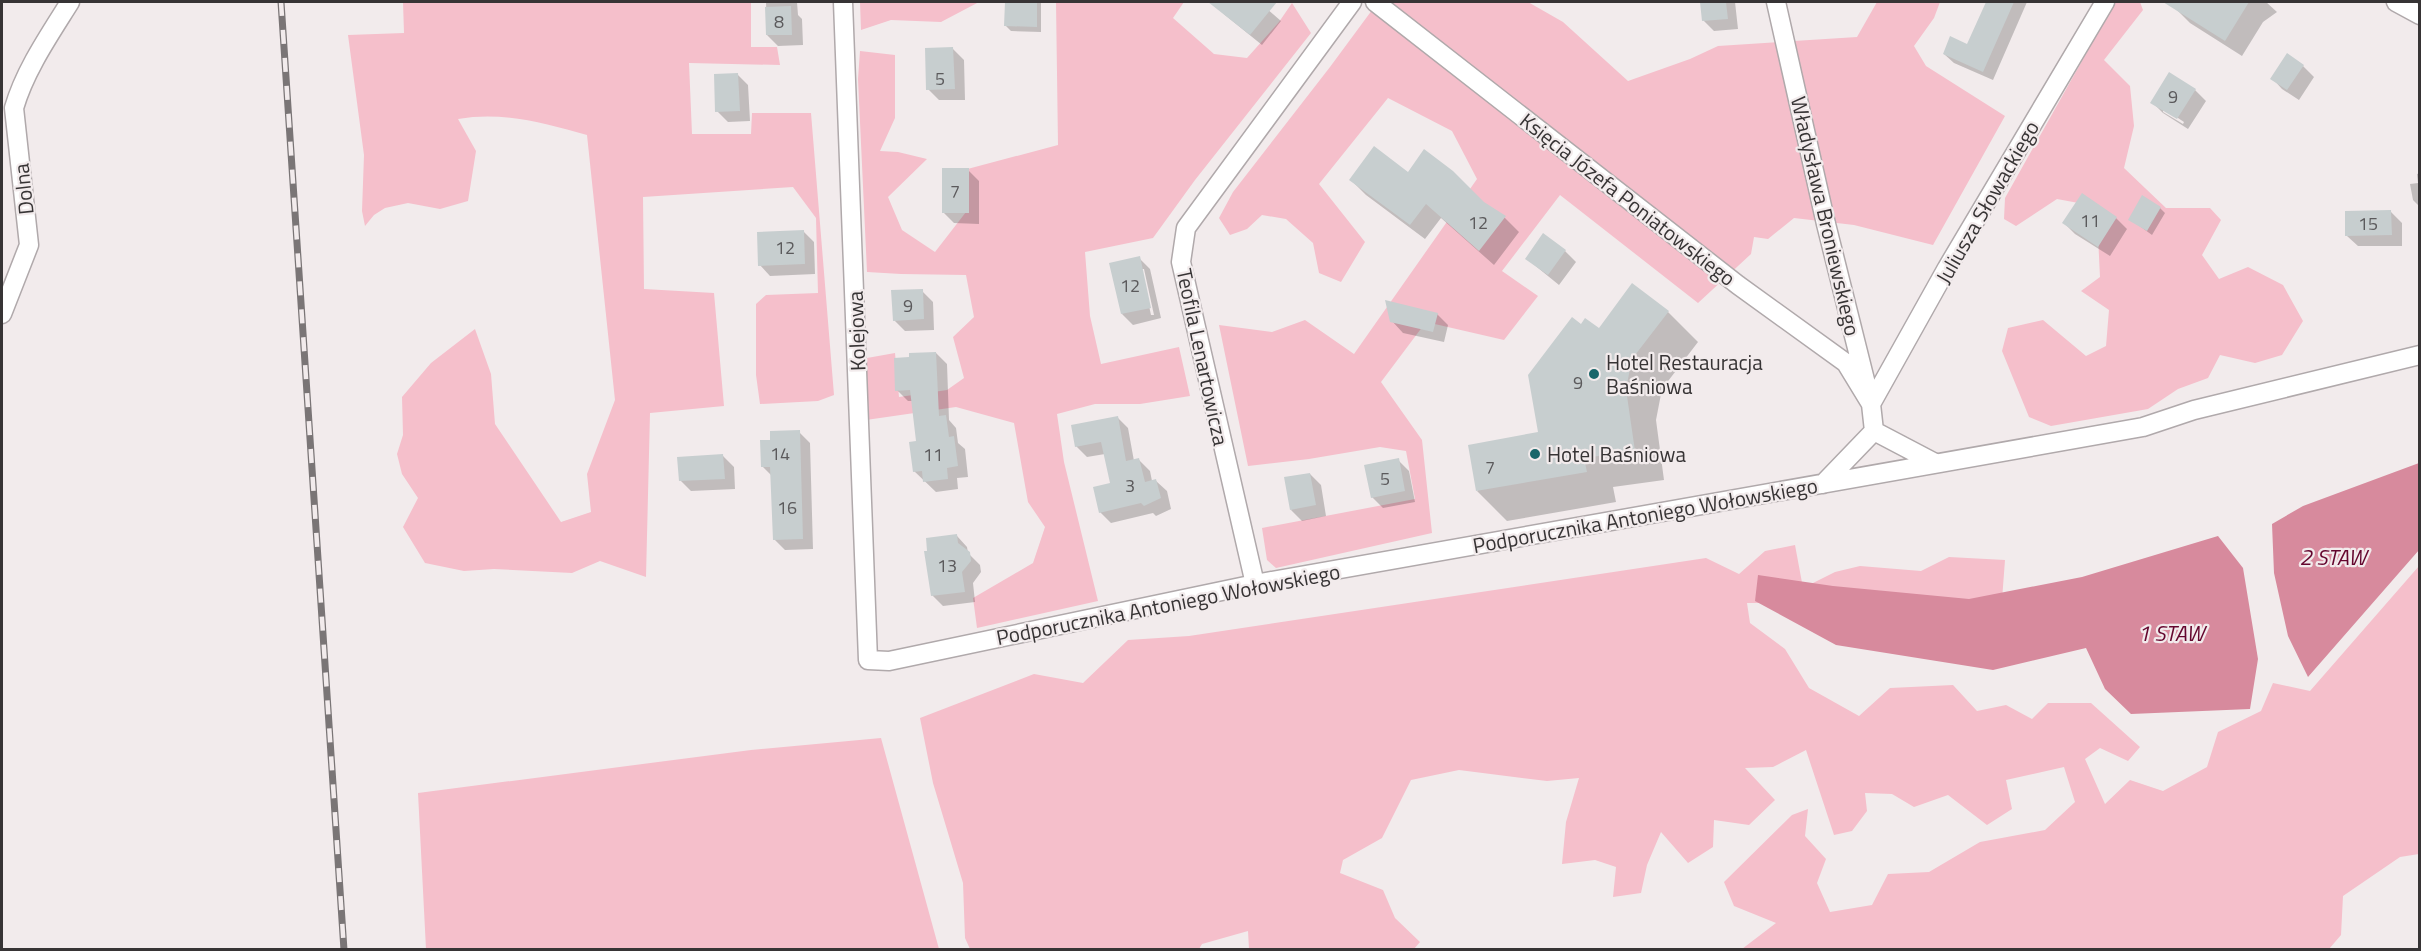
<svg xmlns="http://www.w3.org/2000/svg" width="2421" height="951" viewBox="0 0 2421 951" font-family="'Titillium Web',sans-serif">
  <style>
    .green { fill: #f5bfcb }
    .water { fill: #d78a9d }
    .shadow { fill: #0003; fill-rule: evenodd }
    .building { fill: #c7cecf }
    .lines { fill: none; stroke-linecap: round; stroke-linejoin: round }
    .street-casing { stroke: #b0a9ab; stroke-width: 21 }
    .street { stroke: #fff; stroke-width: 18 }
    .rail-casing { stroke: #7a7576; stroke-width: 7 }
    .rail { stroke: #f2ebec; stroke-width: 4.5; stroke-dasharray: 14; stroke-linecap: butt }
    .poi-dot { fill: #18666a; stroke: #f2ebec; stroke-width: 2 }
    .labels { text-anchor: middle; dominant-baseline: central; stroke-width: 4.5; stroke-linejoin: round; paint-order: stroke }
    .number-label { font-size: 18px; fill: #5b5a5c }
    .street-label { font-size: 21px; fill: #373435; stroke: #f2ebec }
    .poi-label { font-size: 21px; fill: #373435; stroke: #f2ebec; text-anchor: start }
    .water-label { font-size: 22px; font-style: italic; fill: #64062e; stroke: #f2ebec }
  </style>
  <rect width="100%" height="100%" fill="#f2ebec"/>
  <!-- green -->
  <path class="green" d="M403,2H751V47H777L780,65L689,63L692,134H751L752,113H811L834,395L818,401L760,404L756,375V304L766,295L818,293L816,218L793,187L643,197L644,289L714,293L724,406L650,413L646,577L600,561L572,573L494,569L464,571L425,563L403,527L418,498L402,474L397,454L403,435L402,397L431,363L475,329L491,374L495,424L561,522L591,512L587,474L615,400L587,135C544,123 502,111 458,119L476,151L468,201L440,209L408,203L385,208L374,215L365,226L362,211L364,155L348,35L404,33Z
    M860,2H979L941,22L891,20L861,30Z
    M1056,2H1184L1173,18L1214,54L1247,58L1279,22L1292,3L1311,33L1195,180L1153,238L1085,252L1090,316L1101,364L1179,347L1190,396L1140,404H1095L1057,414L1064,462L1098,601L977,628L973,598L1033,563L1045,527L1028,502L1014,423L956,407L866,420L867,358L895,353L899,397L947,390L964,378L953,337L974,317L966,275L901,274L867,272L858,79L860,51L895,55V118L880,151L898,152L927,159L888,197L902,230L935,252L966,212L960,171L1058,145Z
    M1378,2H1528L1563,22L1628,81L1690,59L1718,46L1857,37L1877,2H1940L1934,18L1914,46L1926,66L2005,116L1933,245L1854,225L1794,218L1768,239L1754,237L1751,254L1698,303L1560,195L1502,271L1538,296L1504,340L1426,322L1381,382L1422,440L1432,533L1276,568L1267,560L1262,528L1415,499L1406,451L1380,447L1309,459L1248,466L1219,325L1272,332L1305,320L1354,354L1477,179L1452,131L1388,98L1319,184L1365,242L1341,282L1319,273L1313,243L1286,219L1262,215L1247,229L1230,235L1219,218L1233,192L1330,67Z
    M2115,2H2140L2143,10L2104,60L2130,86L2134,126L2124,168L2166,208H2210L2221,220L2202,255L2219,279L2248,267L2283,285L2303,321L2282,355L2255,363L2220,355L2208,378L2178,389L2148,409L2051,426L2029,417L2002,351L2008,328L2043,320L2086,356L2106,346L2109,310L2081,291L2100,277L2098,236L2100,207L2057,199L2016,226L2004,219L2005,198Z
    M1795,545L1803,588L1835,572L1860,566L1921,571L1949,557L2005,560L2001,613L1830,603H1747L1750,623L1785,649L1809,688L1859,716L1890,688L1953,685L1977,711L2006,705L2032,719L2048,703H2091L2140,747L2128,761L2100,748L2085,759L2105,804L2130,780L2163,791L2207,767L2218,732L2261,711L2273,683L2310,691L2419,566V854L2400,857L2343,896L2341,935L2329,949H1742L1776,923L1734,906L1724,882L1792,815L1808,809L1805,836L1826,859L1817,883L1830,912L1872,905L1888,874L1929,872L1980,842L2045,830L2075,802L2064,767L2006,780L2012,809L1987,825L1948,795L1914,807L1892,794L1865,793L1867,811L1852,831L1834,835L1806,750L1773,767L1745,768L1775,800L1749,825L1714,820L1713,847L1688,863L1661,832L1647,865L1641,893L1613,897L1616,867L1595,860L1562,864L1566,822L1579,778L1547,781L1459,770L1411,780L1382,838L1343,860L1340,873L1383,890L1395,918L1420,942L1414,949H1249L1248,931L1202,944L1199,949H970L965,938L963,883L933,783L920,718L1034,674L1083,683L1128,640L1189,636L1706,558L1739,574L1765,551Z
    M881,738L939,949H426L418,793L751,750Z"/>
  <!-- water -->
  <path class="water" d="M2419,463V550L2308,677L2288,636L2274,573L2272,524L2303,506Z
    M2218,536L2243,568L2258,659L2250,709L2131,714L2105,689L2086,648L1993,670L1836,645L1755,601L1758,575L1833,586L1969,599L2082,577Z"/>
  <!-- shadow -->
  <path class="shadow" d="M766,2H797L798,15L802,19L803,45L778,46L767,35Z
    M1006,2H1041V32L1011,31L1006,26Z
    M1216,2H1259L1281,21L1262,45L1225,15L1214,4Z
    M1702,2H1735L1738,29L1714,31L1703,20Z
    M1987,2H2027L1993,80L1954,63L1944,54L1968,46Z
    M2177,2H2266L2277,12L2263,22L2242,56L2190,23L2174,7Z
    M953,49L964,60L965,100H939L928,89Z
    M2303,66L2314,77L2299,100L2282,89L2272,78Z
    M737,74L748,85L750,121L728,122L717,111Z
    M2195,90L2206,101L2188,129L2163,113L2152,102ZM2163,108L2184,122L2183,124L2163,112Z
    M968,170L979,181V224L954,223L943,212Z
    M2420,173V207L2413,200L2410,184L2418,183L2417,174Z
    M1408,174L1484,204L1505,218L1519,232L1494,265L1441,218L1425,239L1366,195L1351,180Z
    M2082,195L2116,218L2127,229L2110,256L2075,234L2064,223Z
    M2160,208L2165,213L2152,235L2130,219Z
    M2391,212L2402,223V246H2358L2347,236Z
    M803,231L814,242L815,274L770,276L760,265Z
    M1565,251L1576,262L1559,285L1527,259Z
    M1139,258L1150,269L1161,318L1133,325L1122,314ZM1141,269H1144L1154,315H1151Z
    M922,291L933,302L934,330L905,331L894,320Z
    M1668,312L1698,342L1662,389L1656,420L1664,480L1613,487L1616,502L1507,521L1477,491L1540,433L1581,326L1599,330Z
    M1437,314L1448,325L1444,342L1403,333L1392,321Z
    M936,353L947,364L949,420L956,428L958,443L965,449L968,477L957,478L958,489L936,492L914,471L918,443L913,401H908L897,390Z
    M1117,417L1128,428L1134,461L1139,460L1150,471L1152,481H1156L1167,491L1171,509L1156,516L1153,513L1111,523L1100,512L1112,484L1105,454L1087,457L1076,446Z
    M799,432L810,443L813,549L785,550L774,539L772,476L762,466L772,441Z
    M723,456L734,467L735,489L691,491L680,480Z
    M1398,460L1409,471L1415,502L1383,508L1372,497Z
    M1310,474L1321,485L1326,516L1302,521L1291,510Z
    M957,536L967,547L968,553L980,565L981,572L973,583L975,602L943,606L932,595Z"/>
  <!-- building -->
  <path class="building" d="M1005,2H1037V27L1004,26Z
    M1208,2H1277L1250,35Z
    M1700,2H1726L1728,19L1702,21Z
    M1986,2H2014L1983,72L1943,54L1950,36L1967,44Z
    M2163,2H2249L2225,41Z
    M791,6L792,35H766L765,7Z
    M953,47L955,89L926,90L925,48Z
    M2287,53L2304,65L2287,90L2270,79Z
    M2169,72L2196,89L2177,119L2150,103Z
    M738,73L740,111L715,112L714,74Z
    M1374,146L1408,172L1424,149L1453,171L1484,202L1506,216L1479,251L1426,204L1410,225L1349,180Z
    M942,168H969V213H942Z
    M2082,193L2117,217L2098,247L2062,223Z
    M2142,195L2161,207L2147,231L2128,220Z
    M2391,210L2392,235L2345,236V211Z
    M804,230L805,264L758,266L757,232Z
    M1543,233L1566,250L1548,275L1525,259Z
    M1140,256L1151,308L1121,314L1109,263Z
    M1632,283L1669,311L1632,359L1626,389L1635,451L1584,458L1587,472L1476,491L1468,445L1538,432L1528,375L1572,317L1581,324L1585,318L1599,328Z
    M923,289L924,319L893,321L891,290Z
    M1385,300L1438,313L1433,332L1390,322Z
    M936,352L939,416L946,415L949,437L954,436L958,466L947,468L948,479L923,482L922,471L913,472L909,442L916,441L910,390L895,391L894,358L909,357V353Z
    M1118,416L1126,461L1139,458L1145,482L1156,479L1161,498L1144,506L1141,503L1099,513L1093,487L1110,483L1101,442L1075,447L1071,425Z
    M800,430L803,539L773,540L770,467H761L760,440H770V431Z
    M723,454L725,479L679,481L677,457Z
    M1399,458L1405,491L1371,498L1364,465Z
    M1310,473L1316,505L1290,510L1284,477Z
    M957,534L958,543L970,552L971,561L962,572L965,592L931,596L924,551H927L926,538Z"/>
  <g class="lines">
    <defs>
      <path id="street" d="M843,2L868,660L889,661L1255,584L2143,427L2194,410L2420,355
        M1375,2L1738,285L1846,363L1871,404
        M1776,2L1826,224L1871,404L1874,431L1935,463
        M2396,2L2420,15
        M2,314L29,245L14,108C25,70 50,34 70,2
        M1871,404L1947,268L2105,2
        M1823,484L1874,431
        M1255,584L1181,262L1186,228L1352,2"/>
    </defs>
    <!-- street casing -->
    <use href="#street" class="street-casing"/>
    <!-- street -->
    <use href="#street" class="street"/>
    <defs>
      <path id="rail" d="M281,2L344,950"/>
    </defs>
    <!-- rail casing -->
    <use href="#rail" class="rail-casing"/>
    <!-- rail -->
    <use href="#rail" class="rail"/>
  </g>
  <!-- markers -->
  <g class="poi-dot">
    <circle cx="1594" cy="374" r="6"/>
    <circle cx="1535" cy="454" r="6"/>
  </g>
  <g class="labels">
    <!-- number labels -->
    <g class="number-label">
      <text x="779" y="21">8</text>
      <text x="940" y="78">5</text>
      <text x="2173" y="96">9</text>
      <text x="955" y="191">7</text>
      <text x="2090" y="220">11</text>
      <text x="1478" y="222">12</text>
      <text x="2368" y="223">15</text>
      <text x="785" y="247">12</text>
      <text x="1130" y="285">12</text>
      <text x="908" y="305">9</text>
      <text x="1578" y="382">9</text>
      <text x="780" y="453">14</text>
      <text x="933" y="454">11</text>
      <text x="1490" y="467">7</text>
      <text x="1385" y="478">5</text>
      <text x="1130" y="485">3</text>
      <text x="787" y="507">16</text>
      <text x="947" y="565">13</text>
    </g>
    <!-- street labels -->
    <g class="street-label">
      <text transform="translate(23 189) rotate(-96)">Dolna</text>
      <text transform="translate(1628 199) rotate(38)">Księcia Józefa Poniatowskiego</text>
      <text transform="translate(1987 202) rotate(-60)">Juliusza Słowackiego</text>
      <text transform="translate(1826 216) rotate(77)">Władysława Broniewskiego</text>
      <text transform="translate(856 331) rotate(-92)">Kolejowa</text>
      <text transform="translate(1203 357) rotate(78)">Teofila Lenartowicza</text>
      <text transform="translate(1645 515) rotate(-10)">Podporucznika Antoniego Wołowskiego</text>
      <text transform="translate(1168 604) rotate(-11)">Podporucznika Antoniego Wołowskiego</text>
    </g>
    <!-- poi labels -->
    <g class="poi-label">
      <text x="1606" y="362">Hotel Restauracja<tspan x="1606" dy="24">Baśniowa</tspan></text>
      <text x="1547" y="454">Hotel Baśniowa</text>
    </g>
    <!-- water labels -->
    <g class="water-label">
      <text x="2333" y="557">2 STAW</text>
      <text x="2171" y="633">1 STAW</text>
    </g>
  </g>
  <!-- border -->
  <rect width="2421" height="951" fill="none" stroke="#373435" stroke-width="6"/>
</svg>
